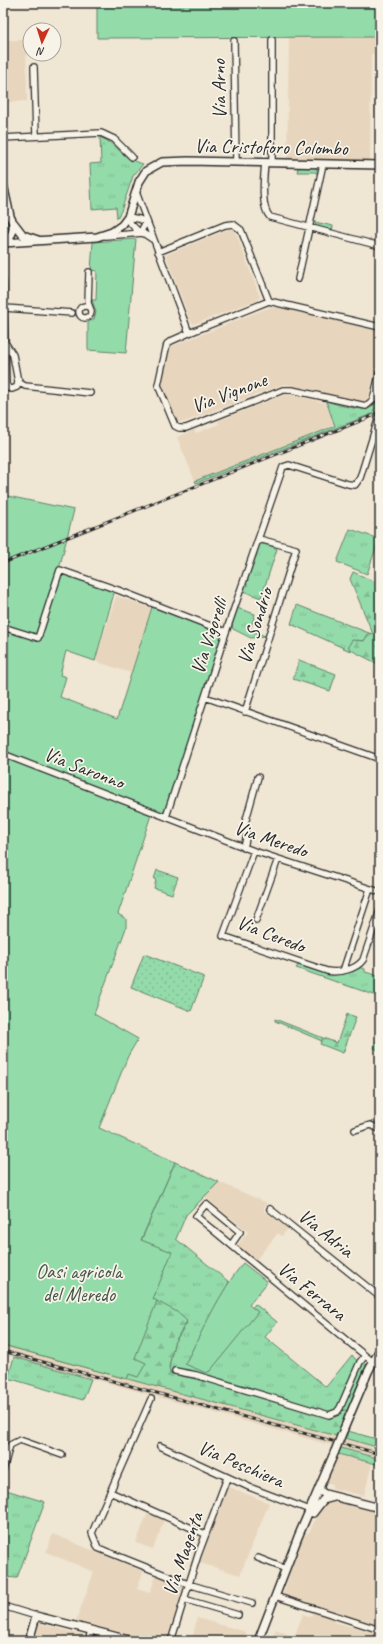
<svg xmlns="http://www.w3.org/2000/svg" width="383" height="1644" viewBox="0 0 383 1644" font-family="Caveat,sans-serif">
  <style>
    .built { fill: #e7d6bd }
    .grass { fill: url(#grass-tufts); stroke: #60836a }
    .forest { fill: url(#forest-firs); stroke: #60836a }
    .park { fill: #94dbaa; stroke: #60836a }
    .garden { fill: url(#garden-dots); stroke: #60836a }
    .lines { fill: none; stroke-linecap: round; stroke-linejoin: round }
    .minor-casing { stroke: #2b2b2b; stroke-width: 8 }
    .tertiary-casing { stroke: #2b2b2b; stroke-width: 10 }
    .minor { stroke: #f7f3e8; stroke-width: 5.5 }
    .tertiary { stroke: #f7f3e8; stroke-width: 7 }
    .rail-casing { stroke: #2b2b2b; stroke-width: 3 }
    .rail { stroke: #f7f3e8; stroke-width: 1.5; stroke-dasharray: 4.5; stroke-linecap: butt }
    .tertiary-bridge-casing { stroke: #2b2b2b; stroke-width: 10; stroke-linecap: butt }
    .tertiary-bridge { stroke: #f7f3e8; stroke-width: 7 }
    .labels { text-anchor: middle; dominant-baseline: central; stroke-width: 3.5; stroke-linejoin: round; paint-order: stroke }
    .street-label { font-size: 20px; fill: #2b2b2b; stroke: #f7f3e8 }
    .park-label { font-size: 20px; fill: #45574b; stroke: #f7f3e8 }
  </style>
  <defs>
    <pattern id="grass-tufts" width="24" height="20" patternUnits="userSpaceOnUse"><rect width="24" height="20" fill="#94dbaa"/><path d="M3 7l-1-3M5 7V3M7 7l1-3M15 17l-1-3M17 17v-4M19 17l1-3" fill="none" stroke="#80bc92"/></pattern>
    <pattern id="forest-firs" width="22" height="20" patternUnits="userSpaceOnUse"><rect width="22" height="20" fill="#94dbaa"/><path d="M5 1l3.5 6h-7zM16 11l3.5 6h-7z" fill="#80bc92"/></pattern>
    <pattern id="garden-dots" width="8" height="8" patternUnits="userSpaceOnUse"><rect width="8" height="8" fill="#94dbaa"/><path d="M2 2h.1M6 6h.1" fill="none" stroke="#80bc92" stroke-width="1.8" stroke-linecap="round"/></pattern>
  </defs>
  <rect width="100%" height="100%" fill="#f0e6d4"/>
  <filter id="ink" filterUnits="userSpaceOnUse"><feTurbulence type="fractalNoise" baseFrequency=".025" numOctaves="2"/><feDisplacementMap in="SourceGraphic" scale="8" xChannelSelector="R" yChannelSelector="G"/><feConvolveMatrix kernelMatrix="1 2 1 2 8 2 1 2 1" color-interpolation-filters="sRGB"/></filter>
  <g filter="url(#ink)">
    <!-- built -->
    <path class="built" d="M289,37H380V53L371,54L370,161L287,160Z
      M5,40H26L27,101L6,102Z
      M229,229L233,230L236,233L260,297L257,300L194,324L190,321L166,256L168,254Z
      M270,307L284,308L380,331V353L368,400L364,402L284,384L184,422H177L161,384L170,347Z
      M284,395H293L325,403L335,425L195,481L177,437L194,430L196,433L219,424L218,421Z
      M116,596L151,608L131,673L95,661Z
      M219,1182L267,1203L264,1207V1211L288,1228L282,1236L278,1233L255,1261L237,1246L248,1232L204,1196Z
      M3,1345L380,1448V1459L3,1354Z
      M338,1454L372,1463L364,1496L332,1488V1484L327,1482Z
      M229,1487L269,1503L240,1575L200,1563L227,1488Z
      M334,1500L380,1513V1626L283,1595L300,1540L310,1531L319,1509L324,1503Z
      M148,1512L164,1521L153,1549L136,1543Z
      M53,1534L140,1570L143,1572L137,1589L150,1593L156,1575L184,1586L166,1641H156L76,1621L94,1572L46,1552Z
      M313,1612L335,1619L334,1622L380,1634V1641H312L303,1638L301,1641H270L276,1629L294,1637L303,1614L311,1617Z
      M197,1618L246,1632L244,1641H192Z
      M39,1623L105,1641H35Z"/>
    <!-- grass -->
    <path class="grass" d="M100,137C119,145 121,159 143,164L133,176L121,211L117,218L116,207L92,209L90,164L101,163Z
      M305,167H316L318,175L315,172H297L298,168Z
      M3,215C12,222 12,231 3,238Z
      M315,222L333,226L332,231L316,228Z
      M380,385V405L373,410L377,412L196,483L195,481L335,426L326,401C337,404 368,415 375,404C378,399 379,391 380,385Z
      M350,529L379,539L367,574L337,562Z
      M261,544L269,545L277,549L261,598L243,591L258,547Z
      M297,605L369,633L364,641L356,640L349,645L350,651L291,624Z
      M237,608L255,614L250,630L265,636L251,638L233,629L232,625Z
      M157,870L178,877L172,894L154,888L156,880L154,879Z
      M298,965L320,972L358,967L365,969V972L380,976V997L296,968Z
      M275,1019L323,1038L322,1041L275,1021Z
      M380,1030V1051L374,1048Z
      M175,1162L219,1182L186,1215L176,1239L229,1282L185,1364L258,1312L252,1308L255,1304L277,1322L265,1337L326,1387L352,1355L356,1360L367,1365L347,1411L335,1415L214,1382L181,1376L170,1373L169,1367L174,1343L187,1323L153,1299L156,1291L141,1241Z
      M14,1357L91,1379L83,1400L8,1378Z
      M341,1448L380,1459V1465L338,1454Z
      M3,1489L45,1502L17,1578L3,1577Z"/>
    <!-- forest -->
    <path class="forest" d="M353,572L380,584V665L349,649V645L352,640L364,641L369,633L373,634L350,579Z
      M299,660L336,674L330,691L293,679Z
      M347,1014L356,1017L343,1053L320,1044L323,1038L337,1043Z
      M3,1289L156,1291L153,1299L177,1312L187,1321L174,1343L169,1367L170,1373L181,1376L214,1382L326,1415L342,1409L347,1411L337,1436L3,1345Z
      M348,1431L380,1440V1448L345,1438Z"/>
    <!-- park -->
    <path class="park" d="M97,3H380V37L97,38Z
      M136,239L126,353L88,350V322L94,319L96,312L92,300H96L97,271L91,270L93,242Z
      M3,495L74,510L58,573L37,639L40,640L60,577L64,574L113,590L114,593L95,661L66,651L60,675L66,677L60,697L117,719L152,607L222,634L166,811L162,813L153,810L150,818L118,914L126,919V928L94,1014L138,1039L128,1056L99,1128L175,1162L141,1240L172,1252L153,1299L157,1301L135,1358L146,1363L138,1377L129,1374L127,1379L3,1345V619L5,612L3,611Z
      M243,1263L266,1281V1284L249,1305L258,1312L210,1371L206,1373L185,1364C203,1330 219,1293 243,1263Z"/>
    <!-- garden -->
    <path class="garden" d="M144,954L204,977L191,1011L131,987Z"/>
    <g class="lines">
      <defs>
        <path id="minor" d="M272,40V163
          M234,41L236,162
          M34,67L36,136
          M3,138L101,133L114,139L132,157
          M265,162C264,176 260,207 270,217L380,246
          M136,192L189,333L171,341L167,344L158,385L175,426L179,428H186L283,390H292L366,406L373,400L380,371
          M128,217L139,219L146,222L140,233L131,224Z
          M105,236L143,233L152,239
          M158,252L225,225L233,224L241,230L269,301L380,327
          M89,272L88,303L90,308
          M298,279L323,164
          M3,281L6,384L8,388L12,389L17,387L18,382L13,355L6,344
          M79 312a6 6 0 1 1 12 0a6 6 0 1 1-12 0Z
          M5,308L72,313
          M189,333L269,301
          M18,379L20,383L25,386L90,393
          M3,627L38,638L60,570L118,590L226,632
          M205,697L380,759
          M245,712L296,549L259,539
          M3,754L254,851L380,892
          M166,817L226,632L283,467L289,465L348,484L355,485L360,478L377,423L380,420
          M244,848L247,834L243,830L244,827L258,777
          M254,851L223,936L327,971C338,973 356,970 363,960L380,910
          M256,920L278,859
          M343,971L370,889
          M355,1130L370,1125L380,1129
          M270,1209L380,1297
          M231,1245L240,1232L206,1204L196,1216C250,1261 304,1305 357,1349L373,1362
          M175,1371L196,1375L329,1415L337,1412L340,1408L360,1362L365,1356
          M151,1399L92,1533L98,1548L188,1584L252,1603
          M160,1446L249,1487L310,1510
          M3,1470L10,1445L20,1440L62,1455
          M110,1492L205,1534
          M258,1558L286,1569
          M275,1596L380,1630
          M184,1599L238,1615
          M3,1606L36,1616
          M88,1641L91,1631
          M171,1641L198,1555L227,1478"/>
        <path id="tertiary" d="M3,184L10,216
          M3,211C16,218 17,235 3,242
          M13,222L23,235L38,240
          M3,243L97,237L112,232L122,225L128,217L139,182L146,171L162,162L188,161L380,165
          M343,1431L368,1372L380,1349
          M320,1486V1491L325,1494L380,1508
          M313,1513L323,1500L334,1497
          M29,1641L36,1616L133,1641
          M258,1641L298,1537L335,1451"/>
      </defs>
      <!-- minor casing -->
      <use href="#minor" class="minor-casing"/>
      <!-- tertiary casing -->
      <use href="#tertiary" class="tertiary-casing"/>
      <!-- minor -->
      <use href="#minor" class="minor"/>
      <!-- tertiary -->
      <use href="#tertiary" class="tertiary"/>
      <defs>
        <path id="rail" d="M3,563L380,413
          M3,1351L380,1454"/>
      </defs>
      <!-- rail casing -->
      <use href="#rail" class="rail-casing"/>
      <!-- rail -->
      <use href="#rail" class="rail"/>
      <defs>
        <path id="tertiary-bridge" d="M335,1451L343,1431"/>
      </defs>
      <!-- tertiary-bridge casing -->
      <use href="#tertiary-bridge" class="tertiary-bridge-casing"/>
      <!-- tertiary-bridge -->
      <use href="#tertiary-bridge" class="tertiary-bridge"/>
    </g>
  </g>
  <g class="labels">
    <!-- street labels -->
    <g class="street-label">
      <text transform="translate(219 89) rotate(-91)">Via Arno</text>
      <text transform="translate(271 147) rotate(1)">Via Cristoforo Colombo</text>
      <text transform="translate(229 393) rotate(-21)">Via Vignone</text>
      <text transform="translate(255 626) rotate(-73)">Via Sondrio</text>
      <text transform="translate(209 636) rotate(-72)">Via Vigorelli</text>
      <text transform="translate(84 768) rotate(21)">Via Saronno</text>
      <text transform="translate(271 839) rotate(19)">Via Meredo</text>
      <text transform="translate(271 934) rotate(21)">Via Ceredo</text>
      <text transform="translate(326 1233) rotate(39)">Via Adria</text>
      <text transform="translate(312 1291) rotate(39)">Via Ferrara</text>
      <text transform="translate(241 1464) rotate(23)">Via Peschiera</text>
      <text transform="translate(183 1554) rotate(-71)">Via Magenta</text>
    </g>
    <!-- park labels -->
    <g class="park-label">
      <text x="79" y="1271">Oasi agricola<tspan x="79" dy="23">del Meredo</tspan></text>
    </g>
  </g>
  <!-- margin -->
  <rect width="383" height="1644" fill="none" stroke="#f7f3e8" stroke-width="16"/>
  <rect x="8" y="8" width="367" height="1628" fill="none" stroke="#2b2b2b" stroke-width="1.5" filter="url(#ink)"/>
  <!-- north arrow -->
  <g transform="translate(42 42) rotate(184)"><circle r="19" fill="#f7f3e8" stroke="#a5a39c"/>
  <path d="M0-3L7 15L0 10L-7 15Z" fill="#c8321e"/>
  <text y="-6" font-size="11" font-weight="bold" text-anchor="middle" fill="#2b2b2b">N</text>
  </g>
</svg>
